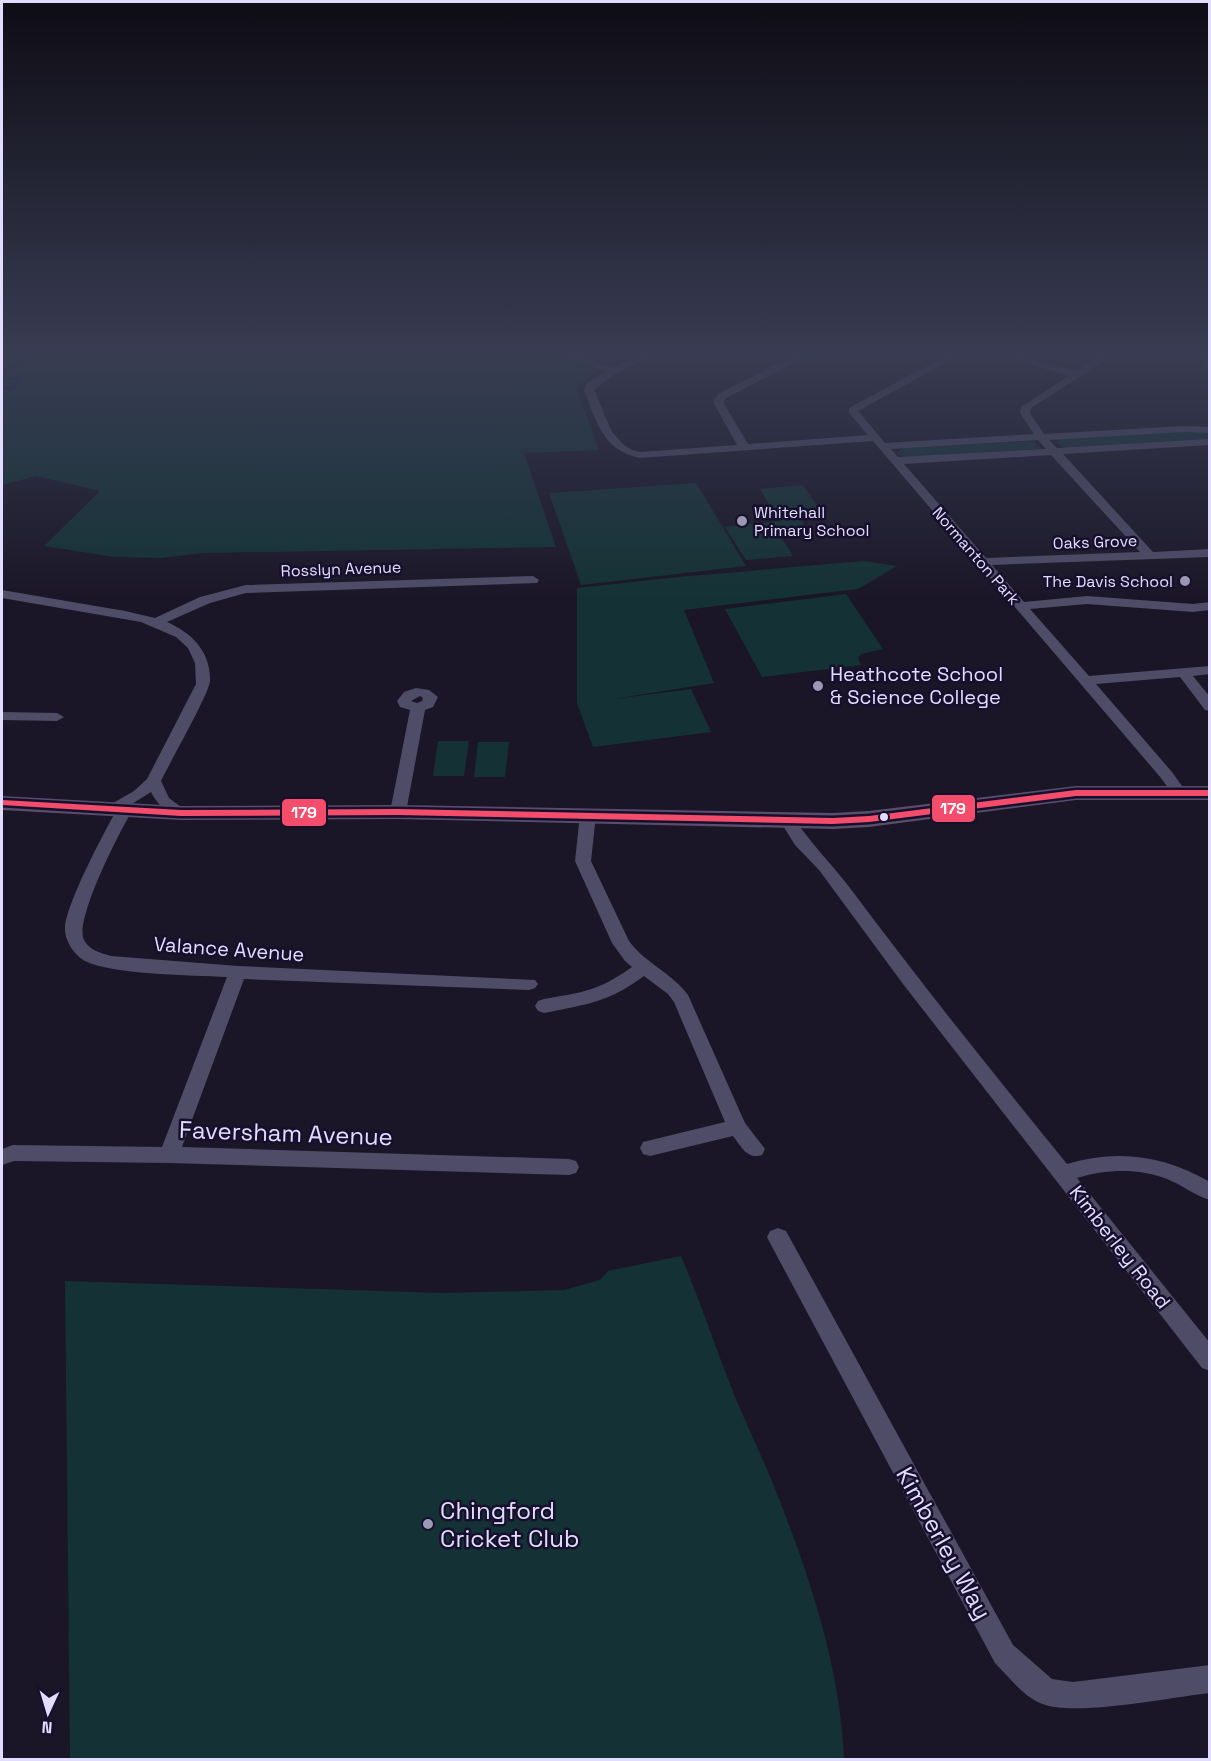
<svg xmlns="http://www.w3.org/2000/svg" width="1211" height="1761" viewBox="0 0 1211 1761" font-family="'Space Grotesk',sans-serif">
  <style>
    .green { fill: #143235 }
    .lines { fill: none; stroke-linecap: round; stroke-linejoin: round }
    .stream { stroke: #0a1c4a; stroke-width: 4 }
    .minor { fill: #4f4c67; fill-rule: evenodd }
    .primary { fill: #594d6b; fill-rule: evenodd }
    .bus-1-casing { stroke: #17102d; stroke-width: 5 }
    .bus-1 { fill: #f44d6c; fill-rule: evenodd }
    .poi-dot { fill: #9c97b3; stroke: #17102d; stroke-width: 2 }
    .bus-dot { fill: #e2dcff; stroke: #17102d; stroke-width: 2 }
    .labels { text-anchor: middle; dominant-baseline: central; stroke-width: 5; stroke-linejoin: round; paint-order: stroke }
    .far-poi-label { font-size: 16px; fill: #e2dcff; stroke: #17102d; text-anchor: start }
    .far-street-label { font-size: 16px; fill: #e2dcff; stroke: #17102d }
    .poi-label { font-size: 20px; fill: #e2dcff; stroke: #17102d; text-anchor: start }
    .street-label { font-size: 20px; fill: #e2dcff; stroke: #17102d }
    .near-street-label { font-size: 24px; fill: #e2dcff; stroke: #17102d }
    .near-poi-label { font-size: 24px; fill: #e2dcff; stroke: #17102d; text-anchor: start }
    .line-badge { stroke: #17102d; stroke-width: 2 }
    .badge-label { font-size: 16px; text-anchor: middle; font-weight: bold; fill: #fff }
  </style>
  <rect width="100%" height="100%" fill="#1a1627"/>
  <!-- green -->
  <path class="green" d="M2,352H549L598,369L576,388L599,450L524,453L556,547L203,553L161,558L115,557L44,546L100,491L36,476L2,485Z
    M1197,431L1210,434L1206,440L1064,448L1056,442L1061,439Z
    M1033,441L1040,449L908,458L896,454L903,448Z
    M696,483L746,566L581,585L549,493Z
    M803,485L820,510L796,512L809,532C800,539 793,539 781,537L793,556L746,560L725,527L779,521L760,489Z
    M864,561L897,566L858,589L684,610L714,683L613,699L691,689L711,732L593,747L577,703V588L679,577Z
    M846,594L883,649L861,654L858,658L861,665L762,677L725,609Z
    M438,741H469L464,776H433Z
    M478,742H509L505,777H474Z
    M681,1256C700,1301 715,1346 733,1392C745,1421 759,1450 771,1479C807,1568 840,1663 844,1759H70L65,1281L444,1293L564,1290L600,1280L608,1271Z"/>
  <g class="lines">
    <!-- stream -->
    <path class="stream" d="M2,355L16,353L23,360L5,372L6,378L19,379L13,389L2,388"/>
    <!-- minor -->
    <path class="minor" d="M555,352H570L613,368L647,352H660L616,373L594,390L612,432L624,445L632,450L640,452L737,445L713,402L718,394L801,352H814L726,398L723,402L748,444L868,435L849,413V408L953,352H965L858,411L885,443L1034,434L1020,413L1021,407L1069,376L990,352H1006L1076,371L1106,352H1118L1031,408L1030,413L1044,434L1184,426L1210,427V433L1184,432L1049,440L1057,448L1210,439V445L1063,454L1153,552L1210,549V557L992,565L1024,602L1087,596L1193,604L1210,602V610L1193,612L1087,604L1030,609L1089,676L1210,666V674L1193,676L1210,697V711L1205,710L1180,677L1096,684L1172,772L1187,793L1184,796H1174L1161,778L873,441L640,458C602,450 597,422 584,390L586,384L605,372ZM1038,440L1046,449L898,457L891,449ZM1051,455L1140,552L986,558L904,464Z
      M1199,352H1209L1210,371L1205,368Z
      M533,576L539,580L537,583L246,593L210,603L167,622C192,633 211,652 210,681C209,694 169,764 161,781L169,798L189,813L181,818C167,814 157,804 151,792L127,807L132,811C120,831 74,920 84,940C89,950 101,953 111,956L238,966L535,980L538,984L535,988L529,990L244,979L182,1147L569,1159L576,1161L579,1167L576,1173L569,1175L169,1163L14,1161L2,1165V1149L13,1145L162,1147L227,977C192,975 114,975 85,961C74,955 64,940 65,927C67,903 102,836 115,813L109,815L101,810L134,791L147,779L196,684L195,663L188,648L176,637L141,622L2,598V590L125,611L155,618L200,597L246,585Z
      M416,688L429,690L438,697L433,707L425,710L406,812L398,817L390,812L410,710L400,707L397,701L404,692ZM420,696L423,698L422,701L417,703L411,701Z
      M2,712L57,713L64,717L57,721L2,720Z
      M588,810L596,815L591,861L629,941C645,963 672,973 688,995L745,1123L765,1149L762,1155C747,1160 741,1146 733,1136L650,1156L643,1154L640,1148L643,1142L725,1122L674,1002L668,994L644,976C607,1003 588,1004 544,1013L538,1011L535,1006L538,1001L544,999C584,992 598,991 632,967L625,961L612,943L575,861L580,815Z
      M788,816L794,818C810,843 832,864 850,888C920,982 993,1073 1067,1164C1117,1149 1164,1155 1210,1182V1200C1194,1195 1182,1185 1167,1179C1139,1168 1106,1169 1077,1178L1210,1343V1371L1202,1368L903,984L819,870L795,845L780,821Z
      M778,1228L786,1231L1013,1645L1052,1679L1073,1682L1210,1665V1693C1171,1697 1072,1718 1040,1703C1023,1696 1008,1676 995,1663L770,1243L767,1237L770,1231Z"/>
    <!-- primary -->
    <path class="primary" d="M1076,786H1210V800H1076L869,827L833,829L398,819L181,820L2,810V796L181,806L398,805L833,813L869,811Z"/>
    <defs>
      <path id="bus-1" d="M1076,790H1210V796H1076L869,822L833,824L398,815L181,816L2,805V800L181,810L398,809L833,818L869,816Z"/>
    </defs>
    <!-- bus-1 casing -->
    <use href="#bus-1" class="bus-1-casing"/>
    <!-- bus-1 -->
    <use href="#bus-1" class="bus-1"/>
  </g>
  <!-- sky -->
  <linearGradient id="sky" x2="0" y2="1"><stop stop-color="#0e0c15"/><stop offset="0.59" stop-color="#383c52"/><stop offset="1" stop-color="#383c52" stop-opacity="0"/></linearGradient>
  <rect width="1211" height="599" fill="url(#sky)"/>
  <!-- markers -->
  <g class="poi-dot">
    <circle cx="742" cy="521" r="6"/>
    <circle cx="1185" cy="581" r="6"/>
    <circle cx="818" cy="686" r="6"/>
    <circle cx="428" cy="1524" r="6"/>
  </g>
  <circle class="bus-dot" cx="884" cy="817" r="5"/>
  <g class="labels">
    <!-- far-poi labels -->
    <g class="far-poi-label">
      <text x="754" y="512">Whitehall<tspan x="754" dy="18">Primary School</tspan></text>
      <text x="1173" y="581" text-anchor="end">The Davis School</text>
    </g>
    <!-- far-street labels -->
    <g class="far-street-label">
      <text transform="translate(1095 542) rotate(-2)">Oaks Grove</text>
      <text transform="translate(976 556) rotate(49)">Normanton Park</text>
      <text transform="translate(341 569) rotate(-2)">Rosslyn Avenue</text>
    </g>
    <!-- poi labels -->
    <g class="poi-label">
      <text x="830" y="674">Heathcote School<tspan x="830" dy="23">&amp; Science College</tspan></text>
    </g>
    <!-- street labels -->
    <g class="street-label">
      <text transform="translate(229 949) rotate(4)">Valance Avenue</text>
      <text transform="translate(1120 1247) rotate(52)">Kimberley Road</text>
    </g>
    <!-- near-street labels -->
    <g class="near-street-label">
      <text transform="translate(286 1133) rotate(2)">Faversham Avenue</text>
      <text transform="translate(944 1543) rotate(61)">Kimberley Way</text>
    </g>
    <!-- near-poi labels -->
    <g class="near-poi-label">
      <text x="440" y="1510">Chingford<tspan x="440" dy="28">Cricket Club</tspan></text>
    </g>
  </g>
  <g class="line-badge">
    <rect x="931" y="794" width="45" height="29" rx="6" fill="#f44d6c"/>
    <rect x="281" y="798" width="46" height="29" rx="6" fill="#f44d6c"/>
  </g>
  <g class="badge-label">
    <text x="953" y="814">179</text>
    <text x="304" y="818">179</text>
  </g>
  <!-- border -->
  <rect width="1211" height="1761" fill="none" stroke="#e2dcff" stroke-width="6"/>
  <!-- north arrow -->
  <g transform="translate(48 1713) rotate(184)" stroke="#17102d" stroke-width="4.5" paint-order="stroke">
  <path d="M0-4.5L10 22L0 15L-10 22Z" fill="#e2dcff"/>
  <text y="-9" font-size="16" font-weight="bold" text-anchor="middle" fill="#e2dcff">N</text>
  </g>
</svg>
